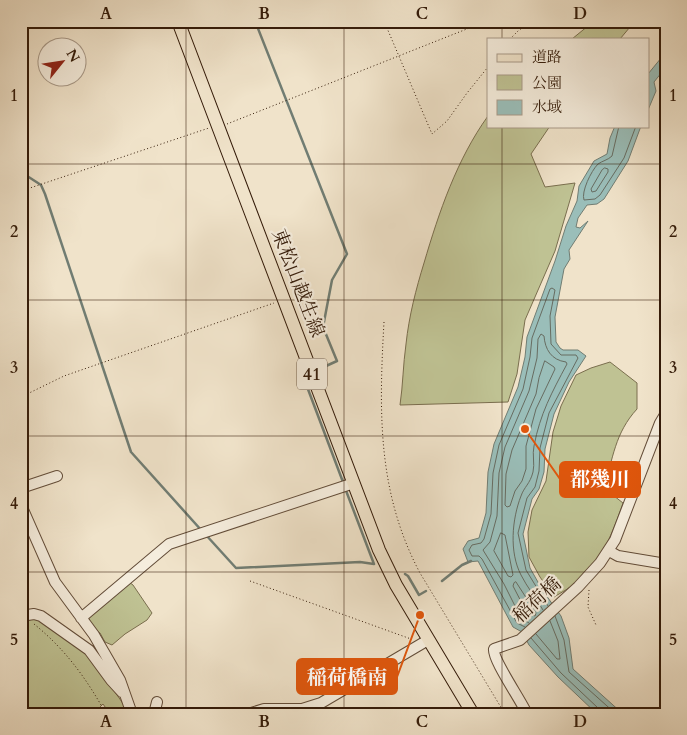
<svg xmlns="http://www.w3.org/2000/svg" width="687" height="735" viewBox="0 0 687 735" font-family="Cardo,'Noto Serif JP',serif">
  <style>
    .green { fill: #bfc293; stroke: #7a6e4e }
    .water { fill: #9abeb9; stroke: #717d73 }
    .lines { fill: none; stroke-linecap: round; stroke-linejoin: round }
    .shore { stroke: #676c61; stroke-width: 1 }
    .stream { stroke: #717d73; stroke-width: 2.5 }
    .minor-casing { stroke: #634d39; stroke-width: 12 }
    .major-casing { stroke: #341b09; stroke-width: 14 }
    .path { stroke: #341b09; stroke-width: 1; stroke-dasharray: 1 2.5; stroke-linecap: butt }
    .minor { stroke: #f5eddd; stroke-width: 10 }
    .major { stroke: #f0e3ca; stroke-width: 12 }
    .grid { fill: none; stroke: #341b09; stroke-width: 1; stroke-opacity: 0.55 }
    .labels { text-anchor: middle; dominant-baseline: central; stroke-width: 4.5; stroke-linejoin: round; paint-order: stroke }
    .shield { fill: #f5eddd; stroke: #6e5a49; stroke-width: 1 }
    .shield-label { font-size: 18px; font-weight: bold; fill: #341b09 }
    .street-label { font-size: 19px; fill: #341b09; stroke: #f5eddd }
    .leader { fill: none; stroke: #df560c; stroke-width: 2 }
    .callout-dot { fill: #df560c; stroke: #f5eddd; stroke-width: 2 }
    .callout { fill: #df560c; stroke: #df560c; stroke-width: 2 }
    .callout-label { font-size: 20px; text-anchor: middle; font-weight: bold; fill: #fff }
    .neatline { fill: none; stroke: #341b09; stroke-width: 2 }
    .grid-label { font-size: 16px; text-anchor: middle; font-weight: bold; fill: #341b09 }
  </style>
  <rect width="100%" height="100%" fill="#f0e3ca"/>
  <filter id="stains"><feTurbulence type="fractalNoise" baseFrequency=".004" numOctaves="4"/><feColorMatrix values="0 0 0 0 .2 0 0 0 0 .09 0 0 0 0 .02 0 0 0 .5 -.17"/></filter>
  <radialGradient id="worn" r=".72"><stop offset=".6" stop-color="#630" stop-opacity="0"/><stop offset="1" stop-color="#630" stop-opacity=".3"/></radialGradient>
  <!-- green -->
  <path class="green" d="M594,21H635L620,39H572Z
    M488,116V126H550L531,154L545,187L575,183L555,251L525,320L517,374L508,402L400,405C403,385 403,365 406,344C409,316 416,289 424,263C439,212 457,159 488,116Z
    M610,362L637,383V409C615,433 613,458 604,488L623,503C613,532 602,562 577,582C570,588 562,592 554,597L540,577L529,557L528,532L532,510L546,481L553,432L561,406L576,375L591,368Z
    M129,582L133,585L152,613L147,620L125,634L112,645L105,642L100,633L95,630L88,618Z
    M21,606L87,652L124,705L123,714H110L103,704L96,711L97,714H21Z"/>
  <!-- water -->
  <path class="water" d="M666,52V67L654,82L656,91L648,110V74Z
    M615,126H641L628,161L604,199L597,204L587,205L578,218L576,227L580,228L588,221L569,250L570,259L564,269L555,317L556,342L560,348L563,350H578L586,356L569,382L554,414L545,449L544,472L539,489L532,499L523,534L530,568L543,591L561,616L569,638L573,669L623,714H597L558,677L529,645L522,632L513,627L478,561L468,562L463,549L468,541L479,538L486,513L488,472L494,444L518,387L525,357L527,337L555,261L566,226L577,201L579,186L594,161L607,154L610,138Z"/>
  <g class="lines">
    <!-- shore -->
    <path class="shore" d="M619,126L612,156C608,160 602,161 598,164C591,171 581,192 584,200L595,199L600,195L624,158L636,126
      M605,168L608,169V172L596,191L592,192L591,189L602,170Z
      M545,361L554,367L555,369L536,409L526,446V469L522,481L515,491L510,506L507,507L505,505L506,474L512,450L536,394L539,378Z
      M501,533L505,535L513,575L511,577L508,576L494,551Z
      M516,582L536,613L535,616L527,613L513,586L514,583Z
      M555,616L564,640L569,672L616,714
      M529,623L521,618L504,584L483,550L490,542L497,516L499,473L505,447L529,391L537,358L538,339L541,334L544,336C545,349 551,360 566,362L567,364C552,392 540,414 534,446C532,454 535,464 533,472C530,484 524,487 521,496C512,519 509,552 521,575C527,587 536,598 543,610
      M525,627L517,623L482,559L479,556H472L469,550L472,545L481,543L484,539L491,514L493,473L499,445L523,389L530,357L532,338L550,289L552,288L555,290L550,316L551,344L561,355H576L578,358L549,413L540,448L539,471L535,487L527,498L518,533L526,570L548,606
      M536,634L557,659H560L558,641L550,621
      M531,638L561,673L598,708L600,714"/>
    <!-- stream -->
    <path class="stream" d="M255,21L347,254L332,280L323,327L337,361L315,371
      M21,172L41,185L45,194L131,452L202,531
      M308,374L303,376L343,482
      M345,488L374,564
      M206,535L236,568L360,562L374,564
      M405,574L408,576L419,595L426,591
      M442,581L462,565L471,561"/>
    <defs>
      <path id="minor" d="M21,488L57,476
        M21,505L55,582L94,635L120,680L132,714
        M609,551L618,556L666,564
        M21,616L34,614L41,616L89,650L111,680L122,692
        M81,618L169,544L354,483
        M154,714L157,702
        M248,714L264,709H302L321,703L428,640
        M527,714C521,700 492,659 494,649L520,640L578,587L600,563L615,540L660,423L666,413"/>
      <path id="major" d="M178,21L379,550L396,585L473,714"/>
    </defs>
    <!-- minor casing -->
    <use href="#minor" class="minor-casing"/>
    <!-- major casing -->
    <use href="#major" class="major-casing"/>
    <!-- path -->
    <path class="path" d="M384,21L432,134L447,121L467,93L488,67
      M510,39L519,30L533,21
      M227,124L487,21
      M21,191L209,128
      M384,322C379,411 377,492 420,573L505,714
      M21,397L64,376L274,303
      M250,581L411,639
      M589,590L588,607L596,625
      M34,624C65,649 87,679 106,714"/>
    <!-- minor -->
    <use href="#minor" class="minor"/>
    <!-- major -->
    <use href="#major" class="major"/>
  </g>
  <!-- grid -->
  <path class="grid" d="M186,21V714M344,21V714M502,21V39M502,126V714M21,164H666M21,300H666M21,436H666M21,572H666"/>
  <g class="labels">
    <!-- shield labels -->
    <rect class="shield" x="297" y="358.5" width="30" height="31" rx="4"/>
    <g class="shield-label">
      <text x="312" y="374">41</text>
    </g>
    <!-- street labels -->
    <g class="street-label">
      <text transform="translate(298 283) rotate(69)">東松山越生線</text>
      <text transform="translate(537 600) rotate(-42)">稲荷橋</text>
    </g>
  </g>
  <!-- callouts -->
  <path class="leader" d="M525 429L560 479M420 615L397 677"/>
  <g class="callout-dot">
    <circle cx="525" cy="429" r="5"/>
    <circle cx="420" cy="615" r="5"/>
  </g>
  <g class="callout">
    <rect x="560" y="462" width="80" height="35" rx="5"/>
    <rect x="297" y="659" width="100" height="35" rx="5"/>
  </g>
  <g class="callout-label">
    <text x="600" y="486">都幾川</text>
    <text x="347" y="684">稲荷橋南</text>
  </g>
  <!-- margin -->
  <rect width="687" height="735" fill="none" stroke="#f0e3ca" stroke-width="55"/>
  <!-- legend -->
  <rect x="487" y="38" width="162" height="90" fill="#f5eddd" stroke="#a89988"/>
  <rect x="497" y="54" width="25" height="8" fill="#f0e3ca" stroke="#a89988"/>
  <text x="532" y="62" font-size="15" fill="#341b09">道路</text>
  <rect x="497" y="75" width="25" height="15" fill="#bfc293" stroke="#a89988"/>
  <text x="532" y="88" font-size="15" fill="#341b09">公園</text>
  <rect x="497" y="100" width="25" height="15" fill="#9abeb9" stroke="#a89988"/>
  <text x="532" y="112" font-size="15" fill="#341b09">水域</text>
  <!-- north arrow -->
  <g transform="translate(62 62) rotate(60)"><circle r="24" fill="#f5eddd" stroke="#a89988"/>
  <path d="M0-4L9 19L0 12L-9 19Z" fill="#8f2418"/>
  <text y="-8" font-size="14" font-weight="bold" text-anchor="middle" fill="#341b09">N</text>
  </g>
  <rect x="28" y="28" width="632" height="680" class="neatline"/>
  <g class="grid-label">
    <text x="106" y="19">A</text>
    <text x="264" y="19">B</text>
    <text x="422" y="19">C</text>
    <text x="580" y="19">D</text>
    <text x="14" y="101">1</text>
    <text x="673" y="101">1</text>
    <text x="14" y="237">2</text>
    <text x="673" y="237">2</text>
    <text x="14" y="373">3</text>
    <text x="673" y="373">3</text>
    <text x="14" y="509">4</text>
    <text x="673" y="509">4</text>
    <text x="14" y="645">5</text>
    <text x="673" y="645">5</text>
    <text x="106" y="727">A</text>
    <text x="264" y="727">B</text>
    <text x="422" y="727">C</text>
    <text x="580" y="727">D</text>
  </g>
  <rect width="100%" height="100%" filter="url(#stains)"/>
  <rect width="100%" height="100%" fill="url(#worn)"/>
</svg>
